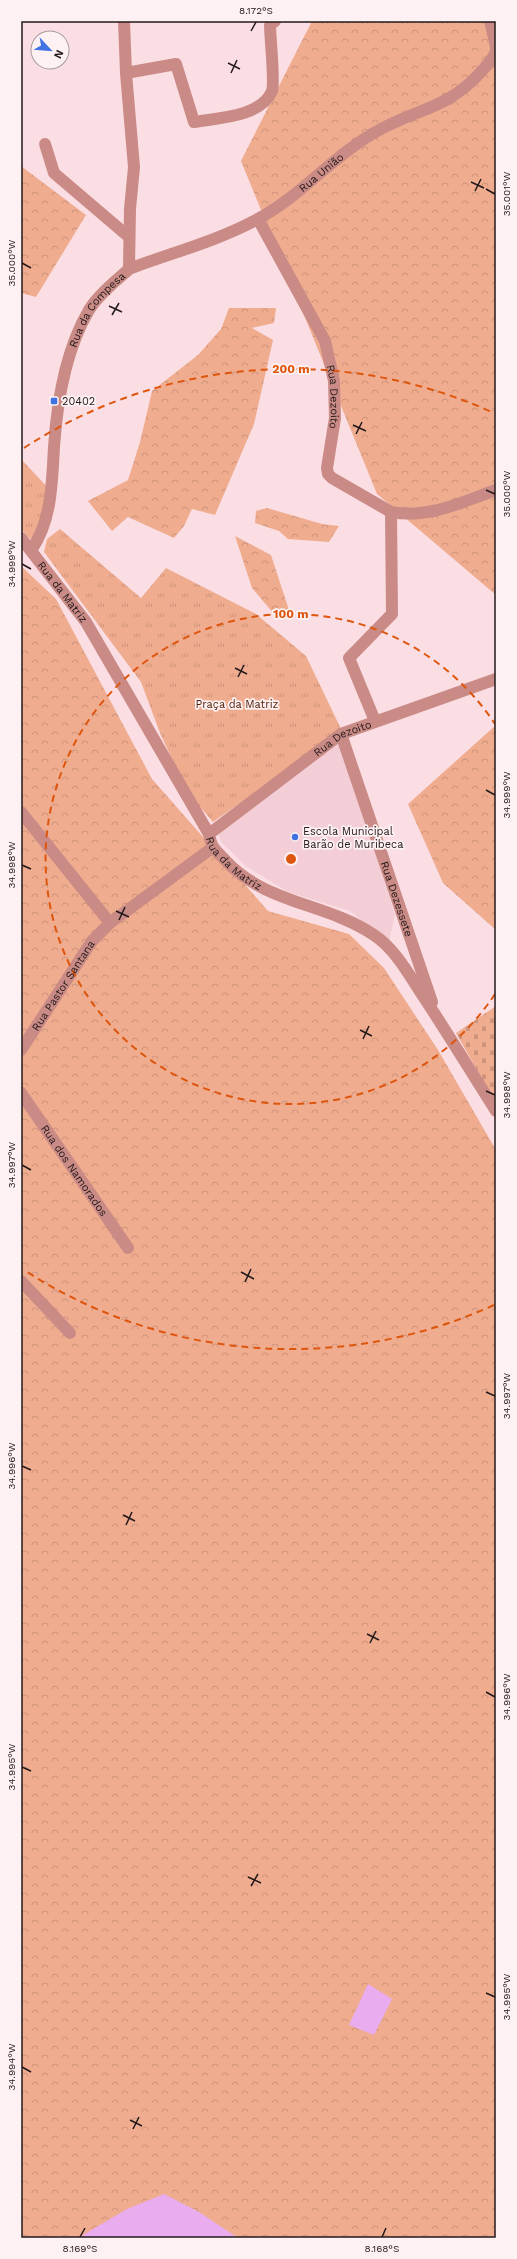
<svg xmlns="http://www.w3.org/2000/svg" width="517" height="2259" viewBox="0 0 517 2259" font-family="'Work Sans',sans-serif">
  <style>
    .built { fill: #f4ced6 }
    .forest { fill: url(#forest-crowns) }
    .cemetery { fill: url(#cemetery-stones) }
    .park { fill: url(#park-tufts) }
    .water { fill: #e9acee }
    .lines { fill: none; stroke-linecap: round; stroke-linejoin: round }
    .minor { stroke: #ca8b86; stroke-width: 12 }
    .ticks { fill: none; stroke: #23191b; stroke-width: 1.5 }
    .ring { fill: none; stroke: #de560d; stroke-width: 2; stroke-dasharray: 7 5 }
    .poi-dot { fill: #3f72e2; stroke: #fdf1f3; stroke-width: 1.5 }
    .labels { text-anchor: middle; dominant-baseline: central; stroke-width: 3.5; stroke-linejoin: round; paint-order: stroke }
    .street-label { font-size: 11px; fill: #23191b; stroke: #fdf1f3 }
    .poi-label { font-size: 11px; fill: #23191b; stroke: #fdf1f3; text-anchor: start }
    .park-label { font-size: 11px; fill: #511e02; stroke: #fdf1f3 }
    .centre { fill: #de560d; stroke: #fdf1f3; stroke-width: 2 }
    .ring-label { font-size: 12px; text-anchor: middle; font-weight: bold; fill: #de560d; stroke: #fdf1f3; stroke-width: 3.5; stroke-linejoin: round; paint-order: stroke }
    .neatline { fill: none; stroke: #23191b; stroke-width: 1.5 }
    .ticks-label { font-size: 10px; text-anchor: middle; fill: #23191b }
  </style>
  <defs>
    <pattern id="forest-crowns" width="20" height="18" patternUnits="userSpaceOnUse"><rect width="20" height="18" fill="#efac8f"/><path d="M2 6a3 3 0 1 1 6 0M12 15a3 3 0 1 1 6 0" fill="none" stroke="#cd937b"/></pattern>
    <pattern id="cemetery-stones" width="16" height="16" patternUnits="userSpaceOnUse"><rect width="16" height="16" fill="#efac8f"/><path d="M2 7V4a2 2 0 0 1 4 0v3zM10 15v-3a2 2 0 0 1 4 0v3z" fill="#cd937b"/></pattern>
    <pattern id="park-tufts" width="24" height="20" patternUnits="userSpaceOnUse"><rect width="24" height="20" fill="#efac8f"/><path d="M3 7l-1-3M5 7V3M7 7l1-3M15 17l-1-3M17 17v-4M19 17l1-3" fill="none" stroke="#cd937b"/></pattern>
  </defs>
  <rect width="100%" height="100%" fill="#fbdee4"/>
  <!-- built -->
  <path class="built" d="M339,739L395,915L389,942L350,911L288,892L247,867L221,842L217,831Z"/>
  <!-- forest -->
  <path class="forest" d="M312,21H496V595L377,494L241,161Z
    M21,166L86,215L36,297L21,293Z
    M229,308H276L274,323L252,328L273,340L254,424L215,515L192,509L184,526L174,538L128,517L112,531L88,501L128,480L140,442L152,391L198,355L221,329Z
    M267,508L322,524L339,526L329,542L288,539L279,531L255,523L256,511Z
    M235,536L271,555L291,616L274,614L252,588Z
    M21,566L56,599L152,779L268,911L349,934L384,968L438,1050L496,1150V2238H21Z
    M496,725V930L443,883L408,804Z"/>
  <!-- cemetery -->
  <path class="cemetery" d="M496,1006V1103L456,1033Z"/>
  <!-- park -->
  <path class="park" d="M21,459L49,489L34,543L21,529Z
    M60,529L141,598L166,568L256,614L306,656L342,731L213,822L188,793L160,733L141,682L44,552L47,539Z"/>
  <!-- water -->
  <path class="water" d="M368,1984L392,1999L374,2035L349,2025Z
    M164,2194L199,2212L238,2238H78L127,2209Z"/>
  <g class="lines">
    <!-- minor -->
    <g class="minor">
      <path d="M490,21L496,47"/>
      <path d="M126,73L176,64L194,122C218,118 261,117 272,91C275,82 270,37 270,25L275,21"/>
      <path d="M45,144L54,173L129,237"/>
      <path id="s1" d="M258,219L325,341L334,381L335,418L327,468L328,474L332,478L391,512C428,519 462,502 496,490"/>
      <path id="s2" d="M129,269C171,253 217,241 256,220C302,196 335,153 381,129C420,108 448,108 480,73C486,66 493,60 496,51"/>
      <path id="s3" d="M21,538L86,622L209,834C212,850 216,850 226,861C266,904 327,903 374,935C395,949 408,973 421,993C447,1032 471,1072 496,1111"/>
      <path id="s4" d="M32,549C52,520 52,481 54,447C57,402 66,349 89,310C99,294 115,282 129,269L130,209L134,167L126,73L124,21"/>
      <path d="M375,721L349,658L392,614L391,512"/>
      <path id="s5" d="M341,734L432,1002"/>
      <path d="M21,812L110,923"/>
      <path id="s6" d="M209,834L341,734L496,679"/>
      <path id="s7" d="M21,1050L92,941L110,923L212,848"/>
      <path id="s8" d="M21,1093L128,1248"/>
      <path d="M21,1281L70,1333"/>
    </g>
  </g>
  <!-- ticks -->
  <path class="ticks" d="M251,31L256,22M228,63L240,69M231,73L237,60M471,182L484,188M486,189L495,194M475,191L481,179M22,263L31,268M109,306L122,312M112,315L119,303M353,425L366,431M356,434L362,422M486,490L495,494M22,564L31,569M235,668L247,674M238,677L244,665M486,790L495,795M22,865L31,869M116,911L129,917M119,920L125,907M360,1030L372,1036M363,1039L369,1026M486,1091L495,1095M22,1165L31,1170M241,1272L254,1279M245,1282L251,1269M486,1392L495,1396M22,1466L31,1470M123,1515L135,1521M126,1525L132,1512M367,1634L379,1640M370,1643L376,1631M486,1692L495,1697M22,1767L31,1771M248,1877L261,1883M251,1886L258,1874M486,1993L495,1997M22,2067L31,2072M130,2120L142,2126M133,2129L139,2117M80,2237L85,2228M382,2237L386,2228"/>
  <!-- distance rings -->
  <g class="ring">
    <path d="M495 994A245 245 0 1 1 495 724"/>
    <path d="M494 1305A490 490 0 0 1 24 1270M24 448A490 490 0 0 1 494 413"/>
  </g>
  <!-- markers -->
  <g class="poi-dot">
    <rect x="50" y="397" width="8" height="8" rx="2"/>
    <circle cx="295" cy="837" r="4"/>
  </g>
  <g class="labels">
    <!-- street labels -->
    <g class="street-label">
      <text stroke="none"><textPath href="#s2" startOffset="217">Rua União</textPath></text>
      <text stroke="none"><textPath href="#s4" startOffset="253">Rua da Compesa</textPath></text>
      <text stroke="none"><textPath href="#s1" startOffset="196">Rua Dezoito</textPath></text>
      <text stroke="none"><textPath href="#s3" startOffset="68">Rua da Matriz</textPath></text>
      <text stroke="none"><textPath href="#s6" startOffset="165">Rua Dezoito</textPath></text>
      <text stroke="none"><textPath href="#s3" startOffset="391">Rua da Matriz</textPath></text>
      <text stroke="none"><textPath href="#s5" startOffset="174">Rua Dezessete</textPath></text>
      <text stroke="none"><textPath href="#s7" startOffset="77">Rua Pastor Santana</textPath></text>
      <text stroke="none"><textPath href="#s8" startOffset="94">Rua dos Namorados</textPath></text>
    </g>
    <!-- poi labels -->
    <g class="poi-label">
      <text x="62" y="401">20402</text>
      <text x="303" y="831">Escola Municipal<tspan x="303" dy="13">Barão de Muribeca</tspan></text>
    </g>
    <!-- park labels -->
    <g class="park-label">
      <text x="237" y="704">Praça da Matriz</text>
    </g>
  </g>
  <circle cx="291" cy="859" r="6" class="centre"/>
  <g class="ring-label">
    <text x="291" y="373">200 m</text>
    <text x="291" y="618">100 m</text>
  </g>
  <!-- border -->
  <rect width="517" height="2259" fill="none" stroke="#fdf1f3" stroke-width="44"/>
  <!-- north arrow -->
  <g transform="translate(50 50) rotate(116)"><circle r="19" fill="#fdf1f3" stroke="#a69b9d"/>
  <path d="M0-3L7 15L0 10L-7 15Z" fill="#3f72e2"/>
  <text y="-6" font-size="11" font-weight="bold" text-anchor="middle" fill="#23191b">N</text>
  </g>
  <rect x="22" y="22" width="473" height="2215" class="neatline"/>
  <g class="ticks-label">
    <text x="256" y="14">8.172°S</text>
    <text transform="translate(506 194) rotate(-90)" y="4">35.001°W</text>
    <text transform="translate(11 263) rotate(-90)" y="4">35.000°W</text>
    <text transform="translate(506 494) rotate(-90)" y="4">35.000°W</text>
    <text transform="translate(11 564) rotate(-90)" y="4">34.999°W</text>
    <text transform="translate(506 795) rotate(-90)" y="4">34.999°W</text>
    <text transform="translate(11 865) rotate(-90)" y="4">34.998°W</text>
    <text transform="translate(506 1095) rotate(-90)" y="4">34.998°W</text>
    <text transform="translate(11 1165) rotate(-90)" y="4">34.997°W</text>
    <text transform="translate(506 1396) rotate(-90)" y="4">34.997°W</text>
    <text transform="translate(11 1466) rotate(-90)" y="4">34.996°W</text>
    <text transform="translate(506 1697) rotate(-90)" y="4">34.996°W</text>
    <text transform="translate(11 1767) rotate(-90)" y="4">34.995°W</text>
    <text transform="translate(506 1997) rotate(-90)" y="4">34.995°W</text>
    <text transform="translate(11 2067) rotate(-90)" y="4">34.994°W</text>
    <text x="80" y="2252">8.169°S</text>
    <text x="382" y="2252">8.168°S</text>
  </g>
</svg>
